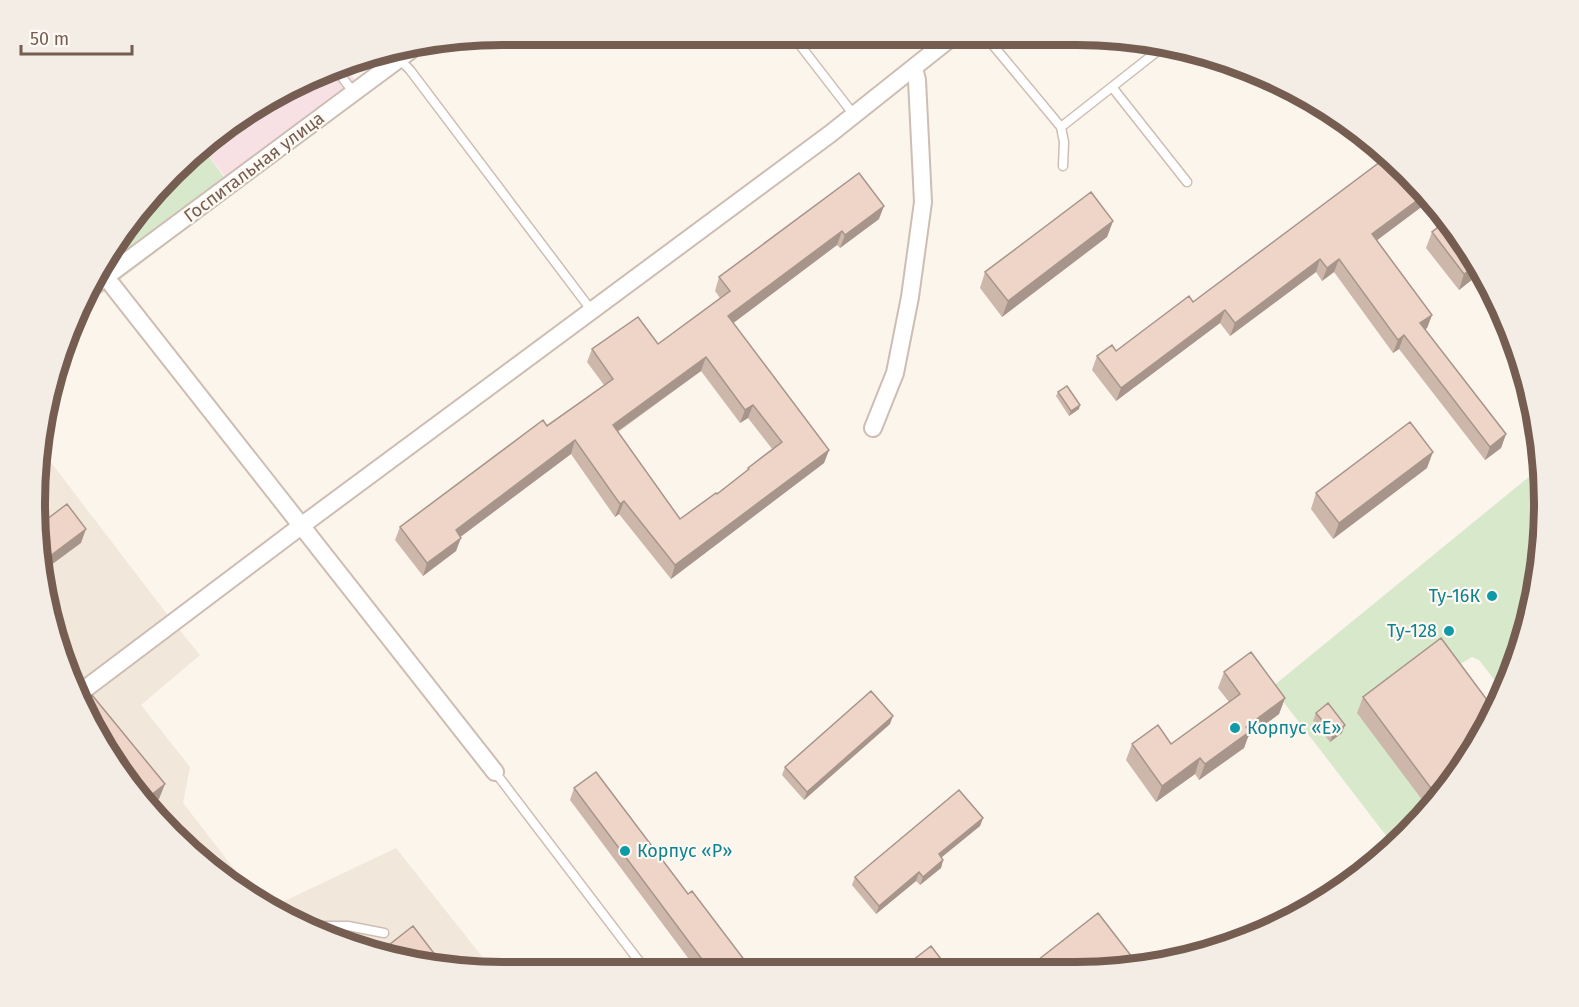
<svg xmlns="http://www.w3.org/2000/svg" width="1579" height="1007" viewBox="0 0 1579 1007" font-family="'Fira Sans',sans-serif">
  <style>
    .residential { fill: #f2e7db }
    .medical { fill: #f8e1e4 }
    .green { fill: #d8e8cb }
    .lines { fill: none; stroke-linecap: round; stroke-linejoin: round }
    .service-casing { stroke: #cdbdb3; stroke-width: 11 }
    .minor-casing { stroke: #cdbdb3; stroke-width: 20 }
    .service { stroke: #fff; stroke-width: 8 }
    .minor { stroke: #fff; stroke-width: 16 }
    .wall { fill: #cdb7ab; fill-rule: evenodd }
    .shaded-wall { fill: #a7958b }
    .building { fill: #eed5c7; stroke: #a7958b; stroke-width: 1.5; fill-rule: evenodd }
    .culture-dot { fill: #0f9aa8; stroke: #fef9f3; stroke-width: 2 }
    .labels { text-anchor: middle; dominant-baseline: central; stroke-width: 4.5; stroke-linejoin: round; paint-order: stroke }
    .street-label { font-size: 18px; fill: #755d51; stroke: #fef9f3 }
    .culture-label { font-size: 18px; fill: #0d838f; stroke: #fef9f3; text-anchor: end }
    .rim { fill: none; stroke: #755d51; stroke-width: 8 }
  </style>
  <rect width="100%" height="100%" fill="#fbf5ec"/>
  <!-- residential -->
  <path class="residential" d="M43,452L173,622L200,655L141,705L190,767L183,803L256,897L218,875L113,764L51,625L35,503Z
    M396,848L492,969H443L324,937L272,907Z"/>
  <!-- medical -->
  <path class="medical" d="M343,64L356,81L226,178L204,150L243,114Z"/>
  <!-- green -->
  <path class="green" d="M204,150L235,192L84,307L131,218Z
    M1541,467L1543,535L1528,625L1503,691L1479,660L1472,657L1457,666L1429,809L1394,846L1272,687Z"/>
  <g class="lines">
    <defs>
      <path id="service" d="M793,36L854,115
        M987,38L1061,127L1064,142L1063,166
        M779,41L786,36
        M399,59L410,70L592,311
        M335,68L354,93
        M1112,87L1187,182
        M1061,127L1164,46
        M495,772L645,969
        M305,926H348L384,933"/>
      <path id="minor" d="M96,284L411,50
        M112,285L495,772
        M873,428L895,373L910,297L923,202L917,80L914,68
        M81,692L301,526L830,134L952,37"/>
    </defs>
    <!-- service casing -->
    <use href="#service" class="service-casing"/>
    <!-- minor casing -->
    <use href="#minor" class="minor-casing"/>
    <!-- service -->
    <use href="#service" class="service"/>
    <!-- minor -->
    <use href="#minor" class="minor"/>
  </g>
  <!-- wall -->
  <path class="wall" d="M859,173L879,219L840,248L837,245L733,323L829,450L824,463L671,579L619,514L615,517L571,454L460,537L456,551L423,576L395,540L400,527L604,385L587,362L592,349L658,344L720,298L715,291L719,277ZM701,371L740,423L748,418L773,450L717,494L680,519L618,432Z
    M1432,199L1377,240L1432,315L1427,328L1425,329L1506,434L1501,448L1485,460L1399,349L1393,353L1334,272L1322,281L1316,272L1230,336L1220,323L1116,401L1092,370L1097,356L1116,351L1193,302Z
    M1113,221L1107,237L1002,317L980,288L985,272Z
    M1432,232L1482,269L1483,271L1459,290L1426,248Z
    M1517,350L1520,353L1526,380L1512,362Z
    M1058,392L1079,409L1069,416L1056,396Z
    M1427,468L1333,539L1311,509L1316,493Z
    M1224,672L1285,698L1279,714L1248,737L1244,748L1199,780L1195,774L1156,802L1126,760L1132,744H1171L1229,702L1218,688Z
    M1363,697L1447,789L1429,809L1357,713Z
    M1316,713L1342,733L1330,742L1313,721Z
    M890,724L804,800L782,775L785,767Z
    M574,788L688,894L752,970H697L570,800Z
    M983,818L980,826L941,857L943,860L941,868L920,885L916,881L876,914L852,885L855,877Z"/>
  <!-- shaded-wall -->
  <path class="shaded-wall" d="M1427,193L1432,199L1368,247L1372,234Z
    M884,206L879,219L840,248L845,235Z
    M1113,221L1107,237L1002,317L1008,301Z
    M842,231L837,245L724,330L728,316Z
    M1320,259L1316,272L1230,336L1235,323Z
    M1339,259L1334,272L1322,281L1327,268Z
    M1478,264L1483,271L1459,290L1464,274Z
    M1225,310L1220,323L1116,401L1121,388Z
    M1432,315L1427,328L1415,336L1420,323Z
    M1404,335L1399,349L1393,353L1398,340Z
    M706,357L701,371L608,438L613,425Z
    M753,405L748,418L740,423L745,410Z
    M1080,405L1079,409L1069,416L1071,411Z
    M1506,434L1501,448L1485,460L1490,447Z
    M575,440L571,454L451,544L456,530Z
    M829,450L824,463L671,579L675,565Z
    M1433,452L1427,468L1333,539L1339,523Z
    M624,501L619,514L615,517L620,504Z
    M86,529L81,543L43,571L42,562Z
    M461,538L456,551L423,576L427,563Z
    M1285,698L1279,714L1248,737L1244,748L1199,780L1205,764L1246,727Z
    M893,716L890,724L804,800L807,792Z
    M1345,725L1342,733L1330,742L1333,734Z
    M1200,758L1195,774L1156,802L1162,786Z
    M165,784L159,799L152,805L146,799Z
    M983,818L980,826L936,862L939,854Z
    M943,860L941,868L920,885L923,877Z
    M919,872L916,881L876,914L879,906Z
    M944,963L943,967L938,971H935Z"/>
  <!-- building -->
  <path class="building" d="M1388,156L1427,193L1372,234L1432,315L1420,323L1506,434L1490,447L1404,335L1398,340L1339,259L1327,268L1320,259L1235,323L1225,310L1121,388L1097,356L1112,345L1116,351L1189,296L1193,302Z
    M859,173L884,206L845,235L842,231L728,316L829,450L675,565L624,501L620,504L575,440L456,530L461,538L427,563L400,527L543,420L547,426L613,379L592,349L638,317L658,344L730,291L719,277ZM706,357L745,410L753,405L782,442L748,468L749,469L717,494L716,493L680,519L613,425Z
    M1091,192L1113,221L1008,301L985,272Z
    M1447,220L1478,264L1464,274L1432,232Z
    M1067,386L1080,405L1071,411L1058,392Z
    M1410,422L1433,452L1339,523L1316,493Z
    M67,504L86,529L42,562L38,526Z
    M1441,638L1496,712L1447,789L1439,799L1363,697Z
    M1251,652L1285,698L1246,727L1249,732L1205,764L1200,758L1162,786L1132,744L1158,725L1171,744L1240,694L1224,672Z
    M871,691L893,716L807,792L785,767Z
    M92,695L165,784L146,799L113,764L85,701Z
    M1328,703L1345,725L1333,734L1316,713Z
    M596,772L688,894L692,891L752,970H710L574,788Z
    M959,790L983,818L939,854L943,860L923,877L919,872L879,906L855,877Z
    M1098,913L1139,966L1107,971H1024Z
    M413,926L446,969H443L380,952Z
    M931,946L944,963L935,971H899Z
    M454,964L458,969H449Z"/>
  <!-- markers -->
  <g class="culture-dot">
    <circle cx="1492" cy="596" r="6"/>
    <circle cx="1449" cy="631" r="6"/>
    <circle cx="1235" cy="728" r="6"/>
    <circle cx="625" cy="851" r="6"/>
  </g>
  <g class="labels">
    <!-- street labels -->
    <g class="street-label">
      <text transform="translate(254 167) rotate(-37)">Госпитальная улица</text>
    </g>
    <!-- culture labels -->
    <g class="culture-label">
      <text x="1480" y="596">Ту-16К</text>
      <text x="1437" y="631">Ту-128</text>
      <text x="1247" y="728" text-anchor="start">Корпус «Е»</text>
      <text x="637" y="851" text-anchor="start">Корпус «Р»</text>
    </g>
  </g>
  <!-- crop -->
  <path d="M0 0H1579V1007H0ZM503 45H1076A458 458 0 0 1 1534 503V504A458 458 0 0 1 1076 962H503A458 458 0 0 1 45 504V503A458 458 0 0 1 503 45Z" fill="#f3ede6" fill-rule="evenodd"/>
  <path class="rim" d="M503 45H1076A458 458 0 0 1 1534 503V504A458 458 0 0 1 1076 962H503A458 458 0 0 1 45 504V503A458 458 0 0 1 503 45Z"/>
  <!-- scale -->
  <path d="M21 45v9h111v-9" fill="none" stroke="#755d51" stroke-width="3"/>
  <text x="30" y="45" font-size="18" fill="#755d51" stroke="#fef9f3" stroke-width="4.5" paint-order="stroke">50 m</text>
</svg>
